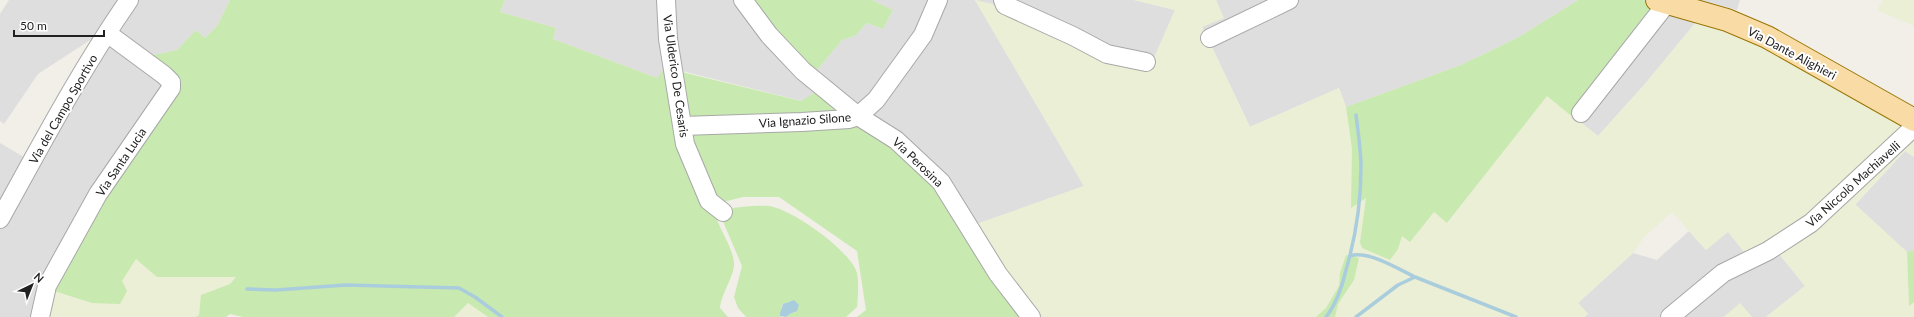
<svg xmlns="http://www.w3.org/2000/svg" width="1914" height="317" viewBox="0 0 1914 317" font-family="Lato,sans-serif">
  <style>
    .residential { fill: #dfdede }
    .farmland { fill: #ebefd5 }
    .grass { fill: #c8e9b0 }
    .water { fill: #aacddd }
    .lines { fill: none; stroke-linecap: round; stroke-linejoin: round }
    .stream { stroke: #aacddd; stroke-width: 3.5 }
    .minor-casing { stroke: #a8a8a8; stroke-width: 20 }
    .major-casing { stroke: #9a7505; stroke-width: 24 }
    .minor { stroke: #fff; stroke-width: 18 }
    .major { stroke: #f9dca5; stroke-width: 22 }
    .labels { text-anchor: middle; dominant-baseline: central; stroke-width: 4; stroke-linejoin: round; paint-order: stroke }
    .street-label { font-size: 12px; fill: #212121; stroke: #fff }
  </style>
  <rect width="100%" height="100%" fill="#f1efe8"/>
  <!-- residential -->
  <path class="residential" d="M9,0H230L217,26L205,38L196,30L177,50L150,56L179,79L43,317H0V143L27,159L104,31L38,74L4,124L0,121V14Z
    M505,0H750L824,88L802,101L682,71L657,78L553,39L556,28L500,12Z
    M872,0H975L1084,186L974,225L817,70L842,40L855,36L867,23L883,29L893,10Z
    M976,0H1134L1175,10L1149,70Z
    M1216,0H1578L1519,37L1461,65L1346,107L1339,88L1250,127L1202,26L1223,18Z
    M1666,0H1740L1737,10L1712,3L1644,85L1598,136L1574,118Z
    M1905,151L1914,157V250L1907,252L1855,205Z
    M1689,231L1706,250L1728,231L1770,243L1805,286L1766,317H1752L1740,304L1724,317H1584L1588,314L1578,303L1633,253L1657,260Z"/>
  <!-- farmland -->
  <path class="farmland" d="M975,0L993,4L1003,14L1149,69L1175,10L1134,0H1216L1224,18L1202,27L1250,127L1339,88L1346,107L1352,149L1351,208L1366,198L1360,242L1362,248L1389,260L1398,249L1402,236L1410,242L1434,212L1448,223L1547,95L1598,136L1644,85L1701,16L1725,23L1914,129V157L1905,151L1855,204L1907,252L1909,305L1914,302V317H1766L1805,286L1771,243L1747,256L1728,232L1706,250L1672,212L1643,238L1633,253L1578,303L1588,314L1584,317H1335L1338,304L1354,280L1359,258L1340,273L1339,286L1326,308L1316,317H1025L974,225L1084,186Z
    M1883,0H1914V26L1877,10Z
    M136,259L158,277H236L230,284L201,295L199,315L196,317H43L51,290L92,303L122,281Z
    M468,303L473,305L488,317H454Z
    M1740,303L1752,317H1724Z"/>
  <!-- grass -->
  <path class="grass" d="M230,0H505L500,12L556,28L553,39L657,78L665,68L801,101L823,88L750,0H872L893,10L883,29L867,23L855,36L842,40L817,70L974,225L1025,317H857L866,310L857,251L779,197H743L723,202L726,209C740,207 755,205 769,206C792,209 851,251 857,273C859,284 858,296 857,307L846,317H786L790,314L795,312L790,301L782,305L780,315L781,317H746L738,308L734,297L742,266L724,224L722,216L716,217C721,232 733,248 734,263C735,275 721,294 720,308L728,317H488L468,303L454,317H243L230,314L226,317H196L199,315L201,295L230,284L236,277H157L136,259L122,281L127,291L120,304L92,303L51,290L73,247L179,79L149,56L177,50L196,30L205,38L217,26Z
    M1578,0H1643L1658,3L1574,118L1547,96L1447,223L1434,212L1410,242L1402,236L1398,249L1390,260L1362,248L1360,242L1366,198L1351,208L1352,149L1346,107L1461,65L1519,37Z
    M1914,250V302L1909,306L1907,252Z
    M1346,255L1359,258L1354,280L1338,304L1335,317H1316L1326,308L1339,286L1340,273Z"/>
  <!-- water -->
  <path class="water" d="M794,300L799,305L797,311L790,314L786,317L780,316V313L783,304Z"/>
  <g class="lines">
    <!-- stream -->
    <path class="stream" d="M1350,256C1368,250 1398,269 1415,277
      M247,289L276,290L346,285L459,288L475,297L502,317
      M1326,317C1337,303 1342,287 1346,270C1356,236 1361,202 1361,167C1361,150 1358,132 1356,115
      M1356,317L1398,285L1415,277L1516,317"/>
    <defs>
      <path id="minor" d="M666,0L668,39L685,144L709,201L723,212
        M743,0L769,35L803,71L858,116L896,140L941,182L998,274L1031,317
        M1003,0L1005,5L1073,36L1107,54L1146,62
        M1210,38L1289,0
        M1581,113L1667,3
        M682,126L802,122L849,119L858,116L876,100L923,35L938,0
        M0,219C41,145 81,69 129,0
        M40,317L47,286L98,194L171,88V82L164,75L107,33
        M1670,317L1723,273L1768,251L1811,223L1914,127"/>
      <path id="major" d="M1657,0L1727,20L1767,37L1914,120"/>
    </defs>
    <!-- minor casing -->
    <use href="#minor" class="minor-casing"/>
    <!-- major casing -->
    <use href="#major" class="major-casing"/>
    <!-- minor -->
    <use href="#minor" class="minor"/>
    <!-- major -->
    <use href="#major" class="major"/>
  </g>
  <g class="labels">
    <!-- street labels -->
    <g class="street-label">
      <text transform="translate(1792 53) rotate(28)">Via Dante Alighieri</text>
      <text transform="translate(676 76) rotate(82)">Via Ulderico De Cesaris</text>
      <text transform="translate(63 109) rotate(-60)">Via del Campo Sportivo</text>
      <text transform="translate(805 120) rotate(-4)">Via Ignazio Silone</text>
      <text transform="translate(121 162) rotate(-56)">Via Santa Lucia</text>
      <text transform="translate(918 162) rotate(44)">Via Perosina</text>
      <text transform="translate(1853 184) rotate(-42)">Via Niccolò Machiavelli</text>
    </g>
  </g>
  <!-- north arrow -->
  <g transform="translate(32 285) rotate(43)" stroke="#ffffff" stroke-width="3" paint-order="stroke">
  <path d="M0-3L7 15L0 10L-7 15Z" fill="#212121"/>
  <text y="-6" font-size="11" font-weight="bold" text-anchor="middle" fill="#212121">N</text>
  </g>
  <!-- scale -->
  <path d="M14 30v6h90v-6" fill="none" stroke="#212121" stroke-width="2"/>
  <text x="20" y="30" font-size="12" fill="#212121" stroke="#ffffff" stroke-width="3" paint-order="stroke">50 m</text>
</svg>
